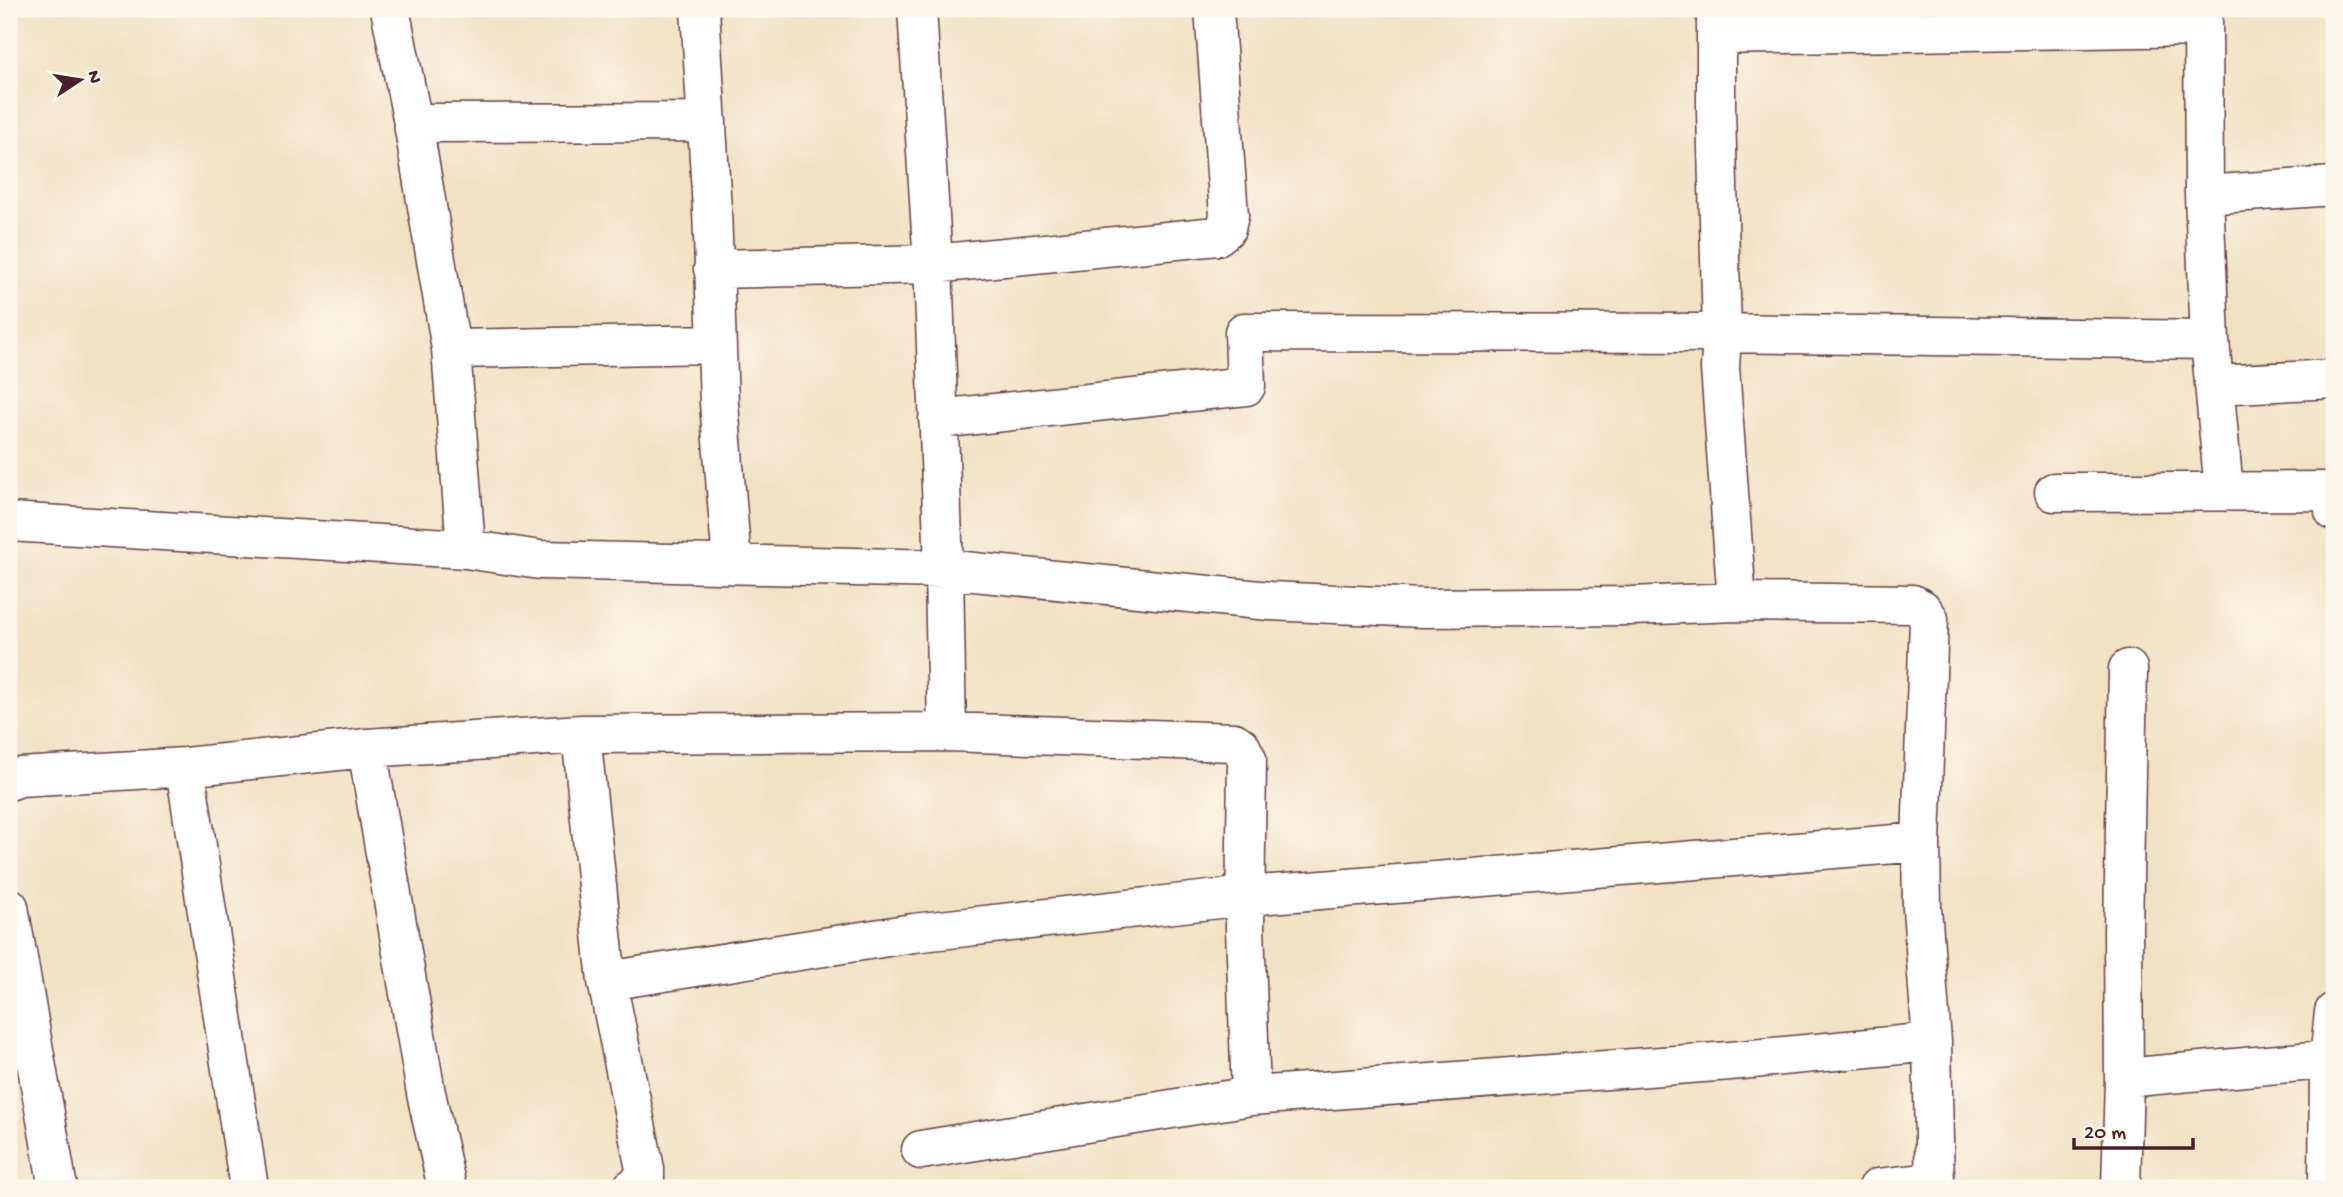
<svg xmlns="http://www.w3.org/2000/svg" width="2343" height="1197" viewBox="0 0 2343 1197" font-family="'Gochi Hand',sans-serif">
  <style>
    .lines { fill: none; stroke-linecap: round; stroke-linejoin: round }
    .minor-casing { stroke: #633c42; stroke-width: 41 }
    .minor { stroke: #fff; stroke-width: 38 }
  </style>
  <rect width="100%" height="100%" fill="#fbf7ec"/>
  <filter id="ink" filterUnits="userSpaceOnUse"><feTurbulence type="fractalNoise" baseFrequency=".0143" numOctaves="2"/><feDisplacementMap in="SourceGraphic" scale="14" xChannelSelector="R" yChannelSelector="G"/><feConvolveMatrix kernelMatrix="1 2 1 2 8 2 1 2 1" color-interpolation-filters="sRGB"/></filter>
  <filter id="wash" filterUnits="userSpaceOnUse"><feTurbulence type="fractalNoise" baseFrequency=".00686" numOctaves="4" result="noise"/><feDisplacementMap in="SourceGraphic" scale="28" xChannelSelector="R" yChannelSelector="G"/><feGaussianBlur stdDeviation="1.57" result="paint"/><feColorMatrix in="noise" values="0 0 0 0 0 0 0 0 0 0 0 0 0 0 0 0 0 1.4 0 .05"/><feComposite in="paint" operator="in"/></filter>
  <g filter="url(#wash)">
    <rect width="100%" height="100%" fill="#f0e2c3"/>
  </g>
  <g filter="url(#ink)">
    <g class="lines">
      <defs>
        <path id="minor" d="M390,9L413,123L451,349L466,549
          M700,9L712,210L719,403L732,564
          M917,9L933,264L944,569L947,732
          M1716,9V110L1722,333L1720,368L1737,602
          M2203,9L2204,195L2210,340L2224,491
          M1717,35L2202,27
          M413,123L707,122
          M2204,195L2334,186
          M713,269L933,264L1217,236L1226,229L1229,215L1214,9
          M451,349L716,344
          M2214,385L2334,379
          M938,419L1246,386L1244,332L1722,333L2210,340
          M2054,492L2334,491V511
          M9,522L466,549L540,560L944,569L1270,601L1422,608L1630,606L1737,602L1913,604L1922,609L1929,619L1921,842L1922,908L1932,1042L1935,1188
          M581,734L607,981L645,1169V1180L632,1188
          M367,748L426,1093L447,1188
          M185,767L249,1188
          M9,781L20,777L185,767L367,748L581,734L947,732L1234,742L1241,747L1247,759L1245,927L1251,1096
          M9,907L58,1188
          M607,981L913,933L1246,896L1921,842
          M2124,1078L2334,1059
          M921,1150L1251,1096L1730,1061L1932,1042
          M1878,1188L1935,1182
          M2121,1188L2124,1078L2123,932L2128,669
          M2328,1188L2329,1060L2334,1012"/>
      </defs>
      <!-- minor casing -->
      <use href="#minor" class="minor-casing"/>
      <!-- minor -->
      <use href="#minor" class="minor"/>
    </g>
  </g>
  <!-- margin -->
  <rect width="2343" height="1197" fill="none" stroke="#fbf7ec" stroke-width="35"/>
  <!-- north arrow -->
  <g transform="translate(80 80) rotate(78)" stroke="#fbf7ec" stroke-width="5" paint-order="stroke">
  <path d="M0-5L12 26L0 18L-12 26Z" fill="#4a1f2b"/>
  <text y="-10" font-size="19" font-weight="bold" text-anchor="middle" fill="#4a1f2b">N</text>
  </g>
  <!-- scale -->
  <path d="M2074 1138v10h119v-10" fill="none" stroke="#4a1f2b" stroke-width="3.5"/>
  <text x="2084" y="1138" font-size="21" fill="#4a1f2b" stroke="#fbf7ec" stroke-width="5" paint-order="stroke">20 m</text>
</svg>
